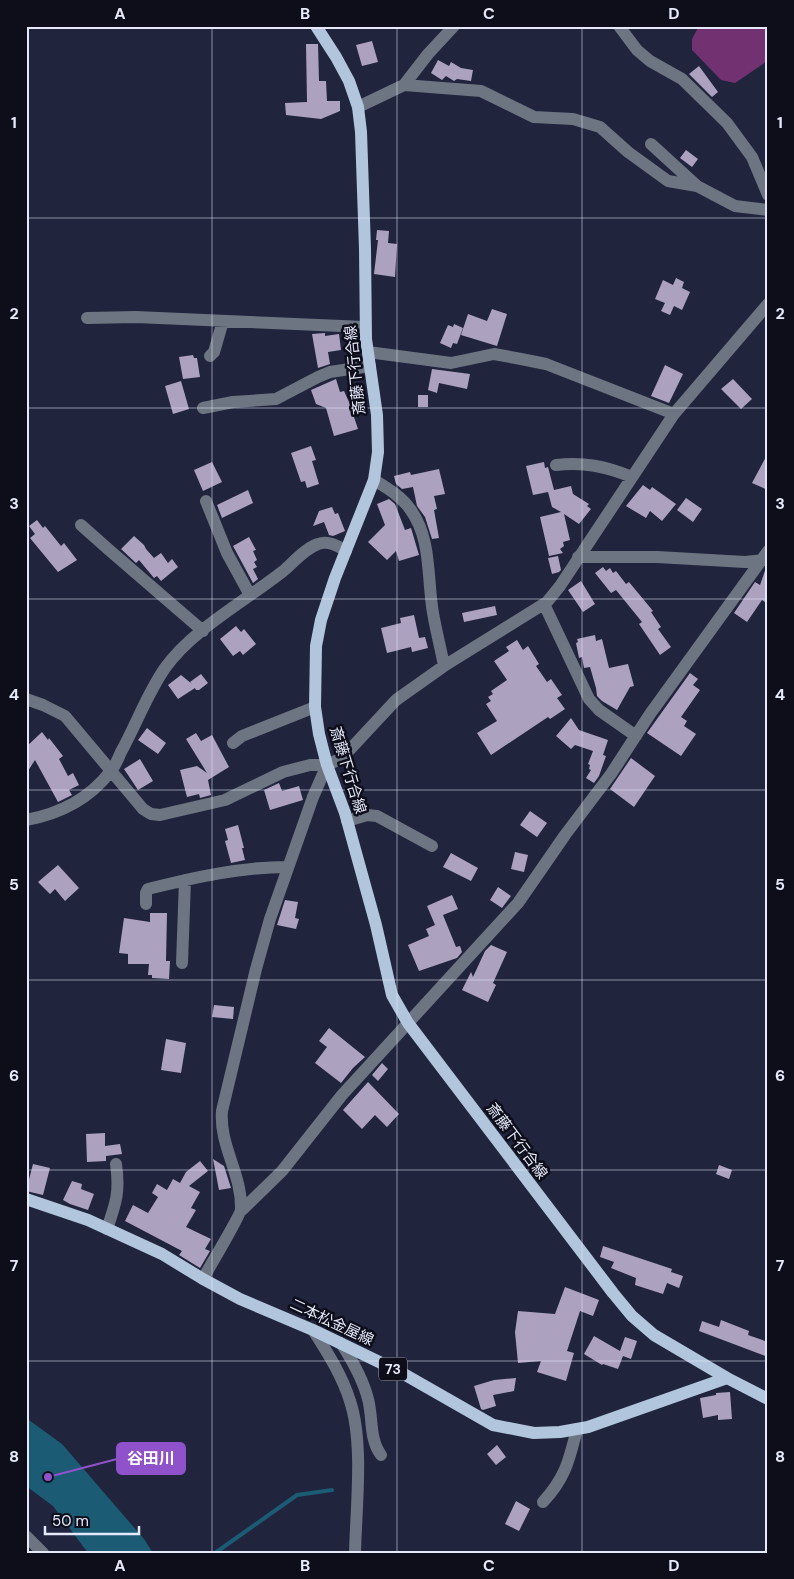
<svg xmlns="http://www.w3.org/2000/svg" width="794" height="1579" viewBox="0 0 794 1579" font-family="'DM Sans','Noto Sans JP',sans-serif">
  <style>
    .forest { fill: #723271 }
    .water { fill: #1c5b74 }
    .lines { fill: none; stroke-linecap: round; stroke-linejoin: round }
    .stream { stroke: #1c5b74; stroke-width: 4 }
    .building { fill: #ada1c0 }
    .minor { stroke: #6c7581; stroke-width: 12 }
    .major { stroke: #b1c5dd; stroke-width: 12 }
    .grid { fill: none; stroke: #e6e9fa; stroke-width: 1; stroke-opacity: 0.55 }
    .labels { text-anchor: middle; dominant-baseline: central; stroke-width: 5; stroke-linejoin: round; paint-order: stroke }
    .shield { fill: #0d0e1a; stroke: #a5a7b7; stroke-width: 1 }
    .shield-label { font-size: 14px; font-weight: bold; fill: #e6e9fa }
    .street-label { font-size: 15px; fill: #e6e9fa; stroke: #0d0e1a }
    .leader { fill: none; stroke: #9052cb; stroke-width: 2 }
    .callout-dot { fill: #9052cb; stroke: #0d0e1a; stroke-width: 2 }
    .callout { fill: #9052cb; stroke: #9052cb; stroke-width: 2 }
    .callout-label { font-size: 16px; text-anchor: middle; font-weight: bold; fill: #fff }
    .neatline { fill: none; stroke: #e6e9fa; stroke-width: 2 }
    .grid-label { font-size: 16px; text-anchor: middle; font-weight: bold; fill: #e6e9fa }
  </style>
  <rect width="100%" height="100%" fill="#21243d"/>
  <!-- forest -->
  <path class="forest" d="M699,26H768V59L763,64L735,83L721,80L692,50V39Z"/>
  <!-- water -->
  <path class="water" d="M26,1418L62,1444L144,1539L153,1553H88L53,1506L26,1486Z"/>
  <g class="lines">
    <!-- stream -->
    <path class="stream" d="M215,1553L297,1495L332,1490"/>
  </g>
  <!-- building -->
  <path class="building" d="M372,41L378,62L362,66L356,45Z
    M306,44H318L319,81H326L327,101H340V111L321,119L286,115L285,103L307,102Z
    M438,60L449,66L451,62L461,68L473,70L471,81L457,79L454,81L446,76L442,80L431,73Z
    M699,66L718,92L712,97L689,74Z
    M686,150L698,159L692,167L680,158Z
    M377,230L389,231L388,243L397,244L395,277L374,274L378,240H376Z
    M676,278L684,282L682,288L690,292L682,310L674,306L670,315L661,311L665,303L655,299L663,280L673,285Z
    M492,309L507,314L497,346L461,335L468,314L487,321Z
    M454,324L463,328L457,344L453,343L451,348L440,343L448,325L453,327Z
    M325,333V336L339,334L341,350L328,352L330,364L318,368L312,334Z
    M193,355L194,358H197L200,377L183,379L179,357Z
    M665,365L683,374L669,403L651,396Z
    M432,369L470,374L467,389L439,383L437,393L428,390Z
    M336,379L340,392L344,391L349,402L358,429L334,436L326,408L316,404L311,390Z
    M733,379L752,399L741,409L721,389Z
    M181,381L189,409L173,414L165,386Z
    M418,395H428V407H418Z
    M311,446L316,460L312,461L319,484L307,488L305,481L301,482L291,453Z
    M768,453V490L752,483Z
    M212,462L222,482L203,491L194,470Z
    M544,462L545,468L548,467L554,490L571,486L573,494L589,504L587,506L591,509L579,524L564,514L570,540L563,542L564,546L560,549L563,553L549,556L540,517L561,512L552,507L548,492L533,495L526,466Z
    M439,469L445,494L434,496L437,509L434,510L439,538L432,539L425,517L417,506L413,487L402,489L396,484L394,476L410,472L411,475Z
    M643,485L650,490L652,487L676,504L662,521L650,511L646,518L626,506Z
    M248,490L253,503L222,518L217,505Z
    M686,498L702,509L693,522L677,510Z
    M389,499L395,504L405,530L411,528L419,555L399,561L396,551L387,560L368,542L385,525L377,504Z
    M332,507L335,514L338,513L345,531L333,536L329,535L324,522L313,526L319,511Z
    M37,520L43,528L45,526L61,546L64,543L77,560L58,572L30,538L35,534L29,526Z
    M134,536L144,545L146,549L154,558L161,553L168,563L172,559L178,567L161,581L157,576L154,578L139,560L136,563L121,549Z
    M249,537L256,550L253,551L257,560L254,562L257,567L253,569L258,579L253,583L233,546Z
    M558,556L561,570L559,572L552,574L548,558Z
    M603,567L606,571L610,568L613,573L616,571L626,584L629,582L653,611L651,612L661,627L658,629L671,647L660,655L639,624L642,622L616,590L611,593L595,573Z
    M766,568H768V604L762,600L747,622L734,613L755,582L760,585Z
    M581,581L595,604L583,612L568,590Z
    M495,606L497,615L464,622L462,613Z
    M414,615L419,638L425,637L428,648L412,652L411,647L387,653L381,628L401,623L400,618Z
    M236,626L241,632L244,629L256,644L243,655L240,651L233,656L220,639Z
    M595,635L596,641L602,639L609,668L628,664L634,686L630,687L617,710L602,701L597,696L596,688L590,667L584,668L582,657L579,658L576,643L578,642L577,639Z
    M517,640L523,650L528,646L539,664L536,666L547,682L551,679L562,695L557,698L565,709L550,719L548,717L491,755L477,733L497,721L486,704L491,701L488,697L493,694L491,691L507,680L494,661L509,651L506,647Z
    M690,673L698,679L693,685L700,690L681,717L687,721L684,726L696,734L681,756L647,733Z
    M201,674L208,683L199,690H196L195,688L178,699L168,685L181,675L192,684L190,682Z
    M571,718L579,730L608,740L603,755L606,756L599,776L594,783L586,778L591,770L589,769L590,765L588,764L593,751L575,745L571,749L556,736Z
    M147,728L166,743L158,754L138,740Z
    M42,732L48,740L49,738L63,756L59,759L68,776L73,773L79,785L69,790L72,795L58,802L35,760L26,774V747Z
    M196,733L201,741L212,735L229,767L208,780L211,795L200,798L199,794L187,797L180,770L197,766L207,773L186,739Z
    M631,758L655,776L634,807L610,789Z
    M140,759L153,781L138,790L124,769Z
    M279,783L282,791L299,786L303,800L270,810L264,790Z
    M530,811L547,823L537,837L520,825Z
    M238,825L244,848H242L245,860L231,863L225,841L228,840L225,829Z
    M515,852L528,855L524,872L511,869Z
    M451,853L478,868L471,881L443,867Z
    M58,865L79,888L65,901L55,889L50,894L38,882Z
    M498,887L511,896L502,908L490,900Z
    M452,895L458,909L443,915L456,947L460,946L462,952L457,958L419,971L408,945L429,936L426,929L435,925L427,906Z
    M285,900L298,902L295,918L299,919L296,929L277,925Z
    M150,913H167L166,961H170L169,979L152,978V975H148L149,964H128V954L119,953L124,918L150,922Z
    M491,945L507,952L493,983L496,985L488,1002L462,990L471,972L473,977L485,951Z
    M214,1005L234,1007L233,1019L212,1017Z
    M329,1028L365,1057L353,1068L341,1083L315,1063L327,1047L319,1041Z
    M166,1039L186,1043L181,1073L161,1070Z
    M382,1063L388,1069L378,1081L372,1075Z
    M368,1082L399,1114L387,1127L375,1115L362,1129L343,1110Z
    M105,1133V1146L120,1144L122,1154L106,1156V1161L87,1162L86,1134Z
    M213,1159L224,1166L231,1188L219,1190Z
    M200,1161L208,1171L189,1186L200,1192L191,1208L196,1210L186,1227L211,1239L205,1249L210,1251L200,1268L179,1255L182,1251L125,1221L133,1205L148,1213L158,1197L152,1193L157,1184L167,1190L173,1179L180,1183L186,1172Z
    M33,1164L50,1168L43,1195L26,1191Z
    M719,1165L732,1170L729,1179L716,1174Z
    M72,1181L82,1184L81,1189L94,1194L88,1210L70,1204L63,1200Z
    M603,1246L672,1269L671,1272L683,1276L679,1288L667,1283L663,1294L635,1285L636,1278L611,1268L614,1262L600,1257Z
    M565,1287L599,1300L593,1316L580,1311L567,1351L574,1353L566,1381L537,1372L541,1361L518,1363L515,1332L518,1311L555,1314Z
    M721,1320L749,1331L748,1335L768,1342V1357L699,1331L702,1321L719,1327Z
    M594,1336L620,1351L625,1337L637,1341L631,1359L623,1356L618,1369L603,1364L602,1365L584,1354Z
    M516,1378L514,1391L493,1395L496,1406L483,1410L481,1409L474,1386L494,1380Z
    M730,1392L732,1419L718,1420V1415L703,1418L700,1398L716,1395V1393Z
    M497,1445L506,1457L496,1465L487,1454Z
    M516,1501L530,1509L519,1531L505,1524Z"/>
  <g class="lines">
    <!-- minor -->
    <path class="minor" d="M619,26L637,50L650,61L682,79L727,123L752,157L768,195
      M404,85L481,91L534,117L573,119L600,127L628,152L668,181L697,186L735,206L768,210
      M358,107L404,85L428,54L454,26
      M651,144L697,186
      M87,318L136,317L365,327
      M368,352L451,363L494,354L521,359L546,364L674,414
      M210,356L214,352L223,321
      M203,408L233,402L276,399L318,377L330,372L370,366
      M556,465C584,462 605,466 632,477
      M374,480C387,488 401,496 410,509C432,538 427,579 433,613C436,631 441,649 444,666
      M206,501L227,553L250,595
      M81,525L108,549L203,631
      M578,557H657L745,562L765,560
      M544,604L589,699L599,710L636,736
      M26,699L43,705L65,716L143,809L151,814L160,815L225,800L283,772L310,765H327L342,758L396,700L444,666L547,602L560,586L674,414L768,304
      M233,743L242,736L315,707
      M26,820C59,814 89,799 110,772C115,767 118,759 121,752C136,725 147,694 165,668C192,630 245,601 282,572C293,563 304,549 318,544C328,540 338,546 346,551
      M347,821L367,815L377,816L432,846
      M146,904V893L148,889L152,888C197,877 241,867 287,867
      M182,963L185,880
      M242,1210L282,1171L342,1095L518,903L565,835L611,774L650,714L768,551
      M107,1229C116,1203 120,1192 116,1164
      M203,1279C208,1269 241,1215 241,1209C242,1174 219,1145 222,1111L256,969L270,919L313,797L327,765
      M313,1330C327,1352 342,1375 350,1401C364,1443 356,1508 355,1553
      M341,1343C352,1360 363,1379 368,1399C373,1417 369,1439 381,1455
      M543,1502C566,1477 569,1460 577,1429
      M26,1536L43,1553"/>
    <!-- major -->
    <path class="major" d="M316,26L336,57L349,81L358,107L361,132L365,249L366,339L377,415L378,452L374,480L335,578L321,620L316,646L315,707L319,734L327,765L345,813L376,925L392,995L408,1023L613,1293L632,1316L654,1335L727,1378
      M26,1199L88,1220L162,1254L203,1279L240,1299L313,1330L402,1373L493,1425L534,1433L560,1432L588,1427L727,1378L768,1399"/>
  </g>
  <!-- grid -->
  <path class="grid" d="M212,26V1553M397,26V1553M582,26V1553M26,218H768M26,408H768M26,599H768M26,790H768M26,980H768M26,1170H768M26,1361H768"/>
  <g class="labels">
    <!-- shield labels -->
    <rect class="shield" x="379" y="1357.5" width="28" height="23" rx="4"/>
    <g class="shield-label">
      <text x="393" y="1369">73</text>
    </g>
    <!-- street labels -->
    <g class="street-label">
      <text transform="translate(355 370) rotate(-96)">斎藤下行合線</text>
      <text transform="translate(348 770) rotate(73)">斎藤下行合線</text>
      <text transform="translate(517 1141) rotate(53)">斎藤下行合線</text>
      <text transform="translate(332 1322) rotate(25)">二本松金屋線</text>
    </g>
  </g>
  <!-- callouts -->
  <path class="leader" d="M48 1477L117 1459"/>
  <circle class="callout-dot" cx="48" cy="1477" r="5"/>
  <rect class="callout" x="117" y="1443" width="68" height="31" rx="5"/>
  <g class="callout-label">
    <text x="151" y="1464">谷田川</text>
  </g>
  <!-- border -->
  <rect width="794" height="1579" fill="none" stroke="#0d0e1a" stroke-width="55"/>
  <!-- scale -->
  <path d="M45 1526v8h94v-8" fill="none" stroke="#e6e9fa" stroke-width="2.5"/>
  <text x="52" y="1526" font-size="15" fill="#e6e9fa" stroke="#0d0e1a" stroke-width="4" paint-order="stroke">50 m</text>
  <rect x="28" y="28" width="738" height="1524" class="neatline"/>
  <g class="grid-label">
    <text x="120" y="19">A</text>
    <text x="305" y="19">B</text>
    <text x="489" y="19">C</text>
    <text x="674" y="19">D</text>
    <text x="14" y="128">1</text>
    <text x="780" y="128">1</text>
    <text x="14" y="319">2</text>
    <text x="780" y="319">2</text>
    <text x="14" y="509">3</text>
    <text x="780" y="509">3</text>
    <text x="14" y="700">4</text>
    <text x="780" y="700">4</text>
    <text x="14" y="890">5</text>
    <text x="780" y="890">5</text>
    <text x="14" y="1081">6</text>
    <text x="780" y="1081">6</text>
    <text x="14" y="1271">7</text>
    <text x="780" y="1271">7</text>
    <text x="14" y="1462">8</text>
    <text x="780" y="1462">8</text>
    <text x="120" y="1571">A</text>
    <text x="305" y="1571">B</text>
    <text x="489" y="1571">C</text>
    <text x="674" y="1571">D</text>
  </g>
</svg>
